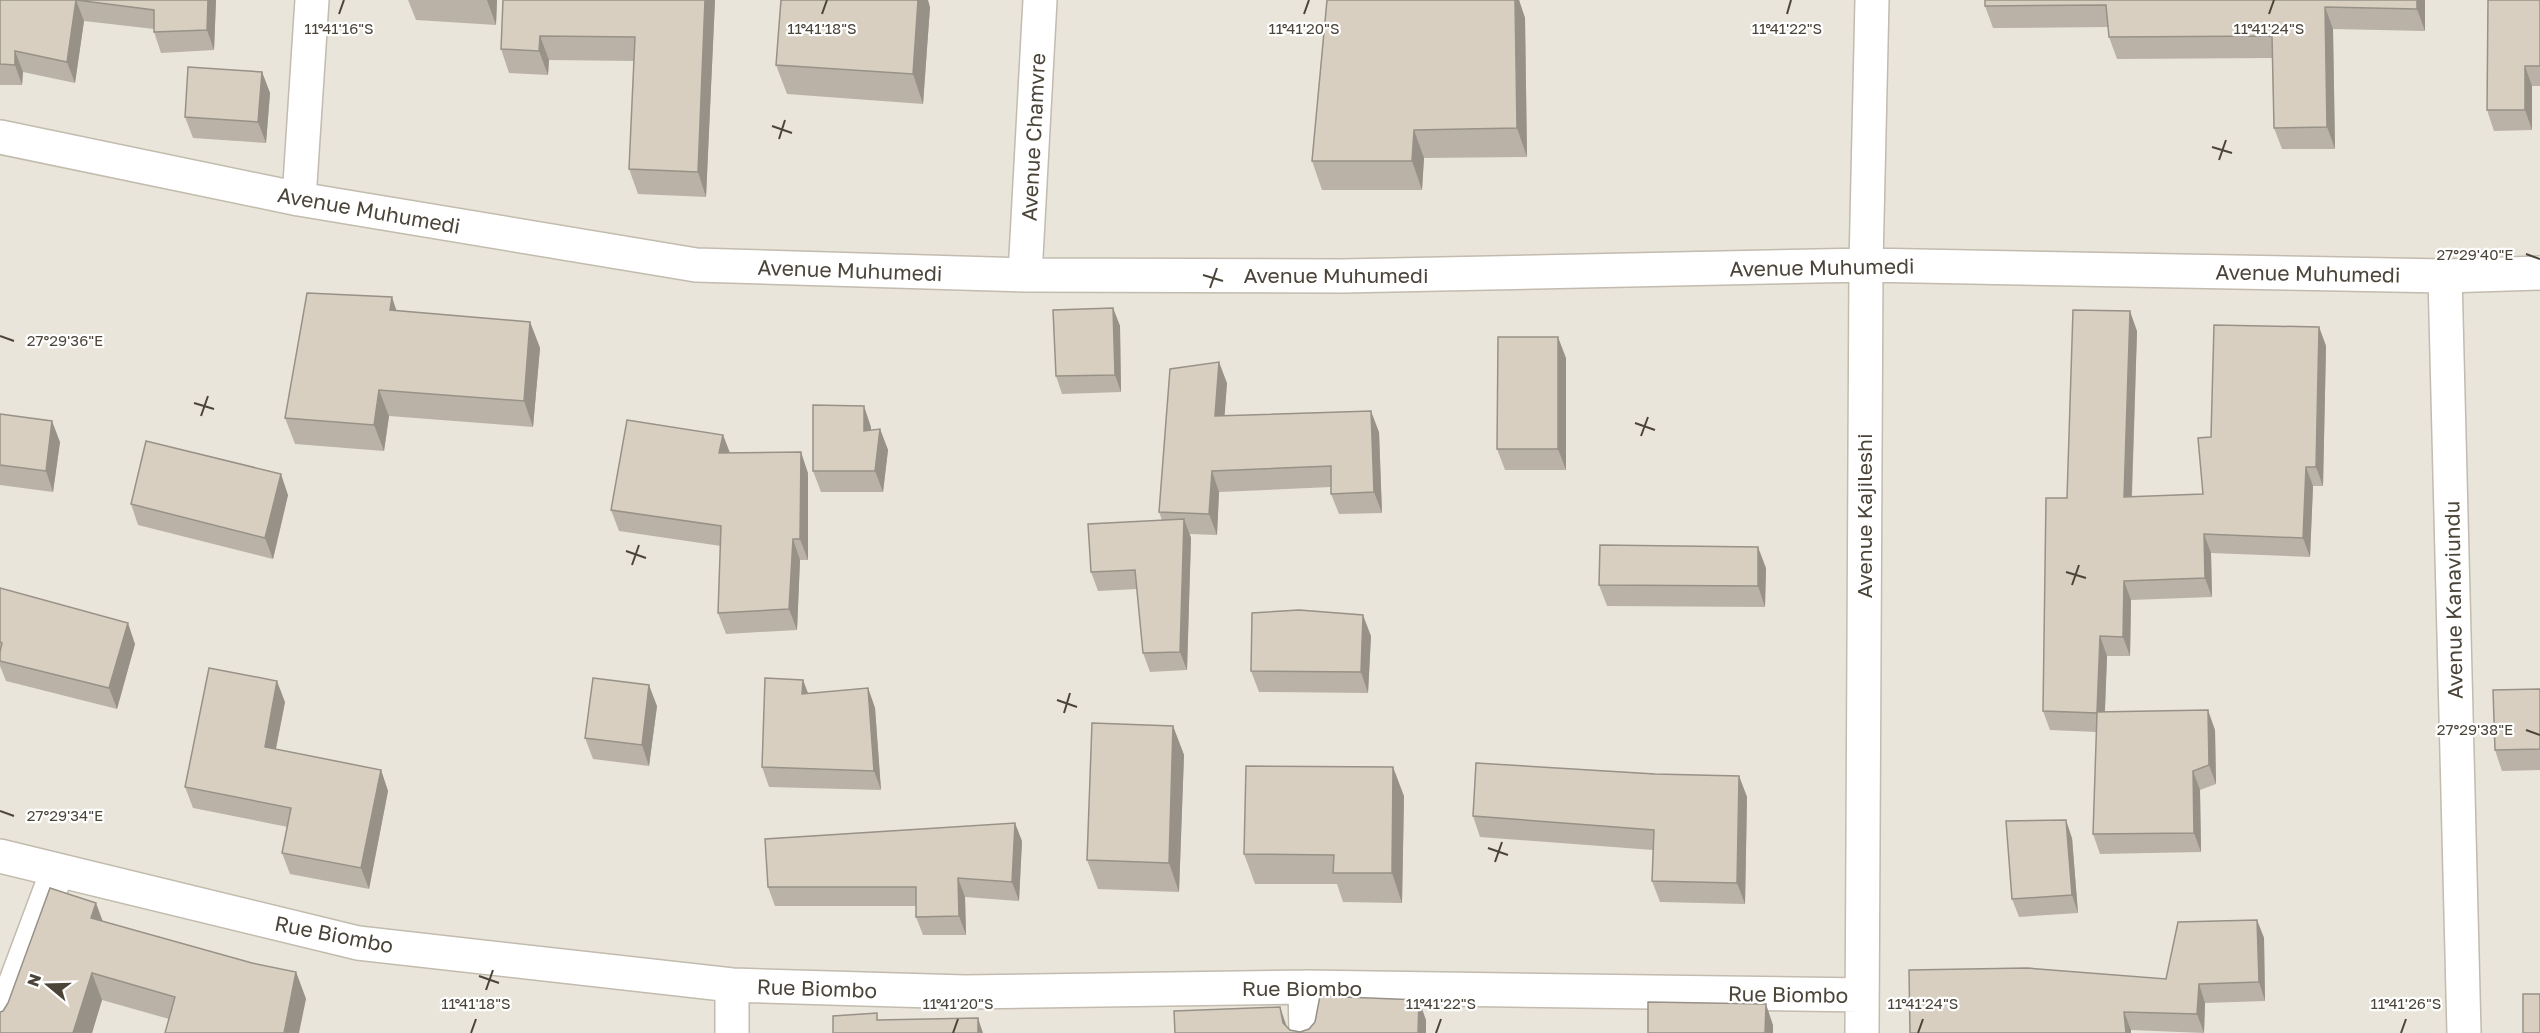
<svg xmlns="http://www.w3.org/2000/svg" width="2540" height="1033" viewBox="0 0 2540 1033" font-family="'Golos Text',sans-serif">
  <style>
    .residential { fill: #eae5da }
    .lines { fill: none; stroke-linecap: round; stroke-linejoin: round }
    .minor-casing { stroke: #c2bbae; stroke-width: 36 }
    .minor { stroke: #fff; stroke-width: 33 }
    .wall { fill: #bab2a6 }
    .shaded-wall { fill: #979187 }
    .building { fill: #d8cfc1; stroke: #979187; stroke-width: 1.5 }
    .ticks { fill: none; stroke: #4b4439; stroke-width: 2 }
    .labels { text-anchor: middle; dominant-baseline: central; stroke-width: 4.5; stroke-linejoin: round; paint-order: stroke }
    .street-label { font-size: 21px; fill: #4b4439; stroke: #fff }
    .ticks-label { font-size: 15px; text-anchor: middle; fill: #4b4439; stroke: #fff; stroke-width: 4.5; stroke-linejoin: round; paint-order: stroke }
  </style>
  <rect width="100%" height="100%" fill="#f6f3ec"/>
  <!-- residential -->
  <path class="residential" d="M0,0H2540V1033H0Z"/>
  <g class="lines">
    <defs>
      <path id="minor" d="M0,137L299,199L696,265L1025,275L1343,276L1866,265L2445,276L2540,273
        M299,199L312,0
        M1025,275L1040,0
        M2445,276L2464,1033
        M0,856L358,943L732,985L965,992L1305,987L1862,995
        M1305,987L1306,1033
        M0,1024L55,877
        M732,1033V985
        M1862,1033L1866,265L1872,0"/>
    </defs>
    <!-- minor casing -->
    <use href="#minor" class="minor-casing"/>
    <!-- minor -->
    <use href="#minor" class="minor"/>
  </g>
  <!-- wall -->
  <path class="wall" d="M0,0H216L214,50L161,53L154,32V29L84,21L75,83L23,72L22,85H0Z
    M408,0H497L496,25L416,20Z
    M503,0H715L706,197L638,194L629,169L634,61L549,60L548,75L509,73L501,49Z
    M1327,0H1519L1525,18L1527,157L1424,158L1422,190H1322L1312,161Z
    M2425,0V31L2333,29L2335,149H2282L2274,128L2272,58L2117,59L2109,37L2108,27L1993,28L1985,6Z
    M2540,0V86H2532V130L2494,131L2487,110Z
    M930,7L923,104L787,94L776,65Z
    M262,72L270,93L266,143L193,138L185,117Z
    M1113,308L1120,326L1121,392L1062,394L1056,376Z
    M397,311L530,322L540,348L533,427L389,416L384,451L295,444L285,418Z
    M2319,327L2326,346L2323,486H2313L2310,557L2211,553L2212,597L2131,600L2130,656H2107L2105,712L2215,730L2216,784L2200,790L2201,852L2100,854L2093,834L2097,732L2050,730L2043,711L2067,498L2137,331L2132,497L2203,494L2211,437Z
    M1566,358V470H1505L1497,449Z
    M1227,383L1224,416L1379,432L1382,513L1339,514L1331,494V487L1219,492L1217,535L1190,534L1191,538L1187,670L1150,672L1143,653L1137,589L1098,591L1091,572L1162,520L1159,512Z
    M0,414L60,442L53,492L0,485Z
    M871,427V430L880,429L888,450L883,492H821L813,471Z
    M723,435L730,453L808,473V560H800L797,630L726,634L718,613L721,546L619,531L611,510Z
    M288,495L273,559L138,525L131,504Z
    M1766,568L1765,607L1607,606L1599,585Z
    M0,588L135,644L117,709L6,681L0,666Z
    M1371,636L1368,693L1259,692L1251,671Z
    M803,680L808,693L868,688L875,708L881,790L769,787L762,767Z
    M2540,689V770L2502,771L2495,750Z
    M285,702L276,749L381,770L388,791L369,889L290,874L282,853L288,827L193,808L185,787Z
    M657,706L649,766L593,759L585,738Z
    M1173,726L1184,755L1179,892L1098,889L1087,860Z
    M1655,774L1739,776L1747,797L1745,904L1660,902L1652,881L1653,850L1480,837L1473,816Z
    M1404,796L1402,903L1343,902L1337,884H1255L1244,854Z
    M2072,838L2078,913L2019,917L2012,899Z
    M1022,841L1019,901L965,897L966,935H923L916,917V906H775L768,887Z
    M2257,920L2264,938L2265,1001L2205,1003L2204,1033L2131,1030L2027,968L2166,979Z
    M102,921L252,963L296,972L306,999L169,1019L102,1000L92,1033H0L3,1011Z"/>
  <!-- shaded-wall -->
  <path class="shaded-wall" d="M76,0L84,21L75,83L67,62Z
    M208,0H216L214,50L207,30Z
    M487,0H497L496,25Z
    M705,0H715L706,197L698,172Z
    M918,0H928L930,7L923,104L913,74Z
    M1515,0H1519L1525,18L1527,157L1517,128Z
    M2417,0H2425V31L2417,9Z
    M2325,7L2333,29L2335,149L2327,127Z
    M540,36L549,60L548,75L539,51Z
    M15,51L23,72L22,85L15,65Z
    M2525,66L2532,86V130L2525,110Z
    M262,72L270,93L266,143L258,122Z
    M1414,130L1424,158L1422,190L1412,161Z
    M392,297L401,324L390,310Z
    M1113,308L1120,326L1121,392L1115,375Z
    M2130,311L2137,331L2131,516L2124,497Z
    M530,322L540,348L533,427L524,401Z
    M2319,327L2326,346L2323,486L2316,467Z
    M1558,337L1566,358V470L1558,449Z
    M1219,362L1227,383L1223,437L1215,416Z
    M379,390L389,416L384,451L374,425Z
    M864,406L871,427V452L864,431Z
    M1371,411L1379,432L1382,513L1374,492Z
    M52,421L60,442L53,492L46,471Z
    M880,429L888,450L883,492L875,471Z
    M723,435L731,456L719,453Z
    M801,452L808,473V560L800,539Z
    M2306,467L2313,486L2310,557L2303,538Z
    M1212,471L1219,492L1217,535L1209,514Z
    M281,474L288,495L273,559L265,538Z
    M1184,519L1191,538L1187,670L1180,652Z
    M2204,534L2211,553L2212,597L2205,578Z
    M793,539L800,560L797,630L789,609Z
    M1758,547L1766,568L1765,607L1758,586Z
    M2124,581L2131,600L2130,656L2123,637Z
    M1363,615L1371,636L1368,693L1361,672Z
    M128,623L135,644L117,709L109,688Z
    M2100,636L2107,656L2104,732L2097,712Z
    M803,680L810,699L802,694Z
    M277,681L285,702L272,768L265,747Z
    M649,685L657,706L649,766L642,745Z
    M868,688L875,708L881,790L874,771Z
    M2208,710L2215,730L2216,784L2209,765Z
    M1173,726L1184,755L1179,892L1169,863Z
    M1393,767L1404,796L1402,903L1392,873Z
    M381,770L388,791L369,889L361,868Z
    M2193,771L2200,790L2201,852L2194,833Z
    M1739,776L1747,797L1745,904L1737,883Z
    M2066,820L2072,838L2078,913L2072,895Z
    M1015,823L1022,841L1019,901L1012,882Z
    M958,878L965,897L966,935L959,916Z
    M96,903L106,930L91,918Z
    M2257,920L2264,938L2265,1001L2259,982Z
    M296,972L306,999L299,1033H284Z
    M92,973L102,1000L92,1033H73Z
    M2199,984L2205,1003L2204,1033L2197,1014Z
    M1419,1000L1426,1020V1033H1418Z
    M1766,1004L1773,1025V1033H1765Z
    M1280,1007L1287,1027L1283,1023Z
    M2124,1012L2131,1030V1033H2126Z
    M978,1018L983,1033H978Z"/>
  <!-- building -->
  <path class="building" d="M0,0H208L207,30L154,32V10L76,0L67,62L15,51V65L0,64Z
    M503,0H705L698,172L629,169L635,37L540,36L539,51L501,49Z
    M781,0H918L913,74L776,65Z
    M1327,0H1515L1517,128L1414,130L1412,161H1312Z
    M1985,0H2417V9L2325,7L2327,127L2274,128L2272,36L2109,37L2106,5L1985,6Z
    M2488,0H2540V66H2525V110H2487Z
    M188,67L262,72L258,122L185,117Z
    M307,293L392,297L390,310L530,322L524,401L379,390L374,425L285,418Z
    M1113,308L1115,375L1056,376L1053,310Z
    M2073,310L2130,311L2124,497L2203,494L2198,438L2211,437L2214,325L2319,327L2316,467H2306L2303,538L2204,534L2205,578L2124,581L2123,637L2100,636L2097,712L2208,710L2209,765L2193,771L2194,833L2093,834L2097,713L2043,711L2046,498H2067Z
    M1498,337H1558V449H1497Z
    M1219,362L1215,416L1371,411L1374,492L1331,494V466L1212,471L1209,514L1159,512L1170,369Z
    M813,405L864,406V431L880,429L875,471H813Z
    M0,414L52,421L46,471L0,465Z
    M627,420L723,435L719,453L801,452L800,539H793L789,609L718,613L721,526L611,510Z
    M146,441L281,474L265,538L131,504Z
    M1184,519L1180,652L1143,653L1135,570L1091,572L1088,524Z
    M1600,545L1758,547V586L1599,585Z
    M0,588L128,623L109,688L0,661V652L2,643L0,642Z
    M1299,610L1363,615L1361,672L1251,671L1252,613Z
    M209,668L277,681L265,747L381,770L361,868L282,853L291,808L185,787Z
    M593,678L649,685L642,745L585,738Z
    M765,678L803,680L802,694L868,688L874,771L762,767Z
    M2540,689V749L2495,750L2493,690Z
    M1092,723L1173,726L1169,863L1087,860Z
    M1476,763L1655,774L1739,776L1737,883L1652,881L1654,830L1473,816Z
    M1246,766L1393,767L1392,873H1333L1334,855L1244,854Z
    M2066,820L2072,895L2012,899L2006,821Z
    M1015,823L1012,882L958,878L959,916L916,917V887H768L765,839Z
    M50,888L96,903L91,918L252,963L296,972L284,1033H165L175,997L92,973L73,1033H0V1012L3,1011L8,1003Z
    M2257,920L2259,982L2199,984L2197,1014L2124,1012L2126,1033H1910L1909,970L2027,968L2166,979L2178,922Z
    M2523,994H2540V1033H2523Z
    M1320,996L1419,1000L1418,1033H1175L1174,1011L1280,1007L1283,1023L1290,1030L1300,1032L1309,1029L1315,1022Z
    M1648,1002L1766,1004L1765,1033H1648Z
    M877,1013V1020L978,1018V1033H833V1016Z"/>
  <!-- ticks -->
  <path class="ticks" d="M339,14L344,0M822,14L827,0M1304,14L1309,0M1787,14L1791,0M2269,14L2274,0M772,126L792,133M779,139L785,120M2212,147L2232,153M2219,160L2226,140M2526,254L2540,259M1203,275L1223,281M1210,288L1217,268M0,336L14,341M194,403L214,409M201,416L208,396M1635,423L1655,430M1641,436L1648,417M626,551L646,558M632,565L639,545M2066,572L2086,578M2072,585L2079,565M1057,700L1077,707M1064,713L1070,693M2526,730L2540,735M0,811L14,816M1488,848L1508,855M1495,862L1502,842M479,976L499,983M486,990L493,970M471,1033L476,1019M953,1033L958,1019M1436,1033L1441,1019M1918,1033L1923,1019M2401,1033L2406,1019"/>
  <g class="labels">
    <!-- street labels -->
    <g class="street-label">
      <text transform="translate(1033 137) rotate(-87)">Avenue Chamvre</text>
      <text transform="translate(369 210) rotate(10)">Avenue Muhumedi</text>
      <text transform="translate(1822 267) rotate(-1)">Avenue Muhumedi</text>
      <text transform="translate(850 270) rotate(2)">Avenue Muhumedi</text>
      <text transform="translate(2308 273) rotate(1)">Avenue Muhumedi</text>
      <text x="1336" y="275">Avenue Muhumedi</text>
      <text transform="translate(1864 516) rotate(-90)">Avenue Kajileshi</text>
      <text transform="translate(2453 600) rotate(-91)">Avenue Kanaviundu</text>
      <text transform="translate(334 934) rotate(11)">Rue Biombo</text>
      <text transform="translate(817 988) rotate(2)">Rue Biombo</text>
      <text x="1302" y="988">Rue Biombo</text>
      <text transform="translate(1788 994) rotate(1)">Rue Biombo</text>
    </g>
  </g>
  <g class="ticks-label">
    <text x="339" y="34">11°41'16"S</text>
    <text x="822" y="34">11°41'18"S</text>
    <text x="1304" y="34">11°41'20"S</text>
    <text x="1787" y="34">11°41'22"S</text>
    <text x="2269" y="34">11°41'24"S</text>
    <text x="2475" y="260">27°29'40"E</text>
    <text x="65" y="346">27°29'36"E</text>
    <text x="2475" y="735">27°29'38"E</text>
    <text x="65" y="821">27°29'34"E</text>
    <text x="476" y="1009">11°41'18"S</text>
    <text x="958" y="1009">11°41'20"S</text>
    <text x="1441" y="1009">11°41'22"S</text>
    <text x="1923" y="1009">11°41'24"S</text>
    <text x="2406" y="1009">11°41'26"S</text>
  </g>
  <!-- north arrow -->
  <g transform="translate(48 985) rotate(289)" stroke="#ffffff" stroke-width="4.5" paint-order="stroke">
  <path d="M0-4.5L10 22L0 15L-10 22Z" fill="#4b4439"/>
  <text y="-9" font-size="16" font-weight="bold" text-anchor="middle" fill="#4b4439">N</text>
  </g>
</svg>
